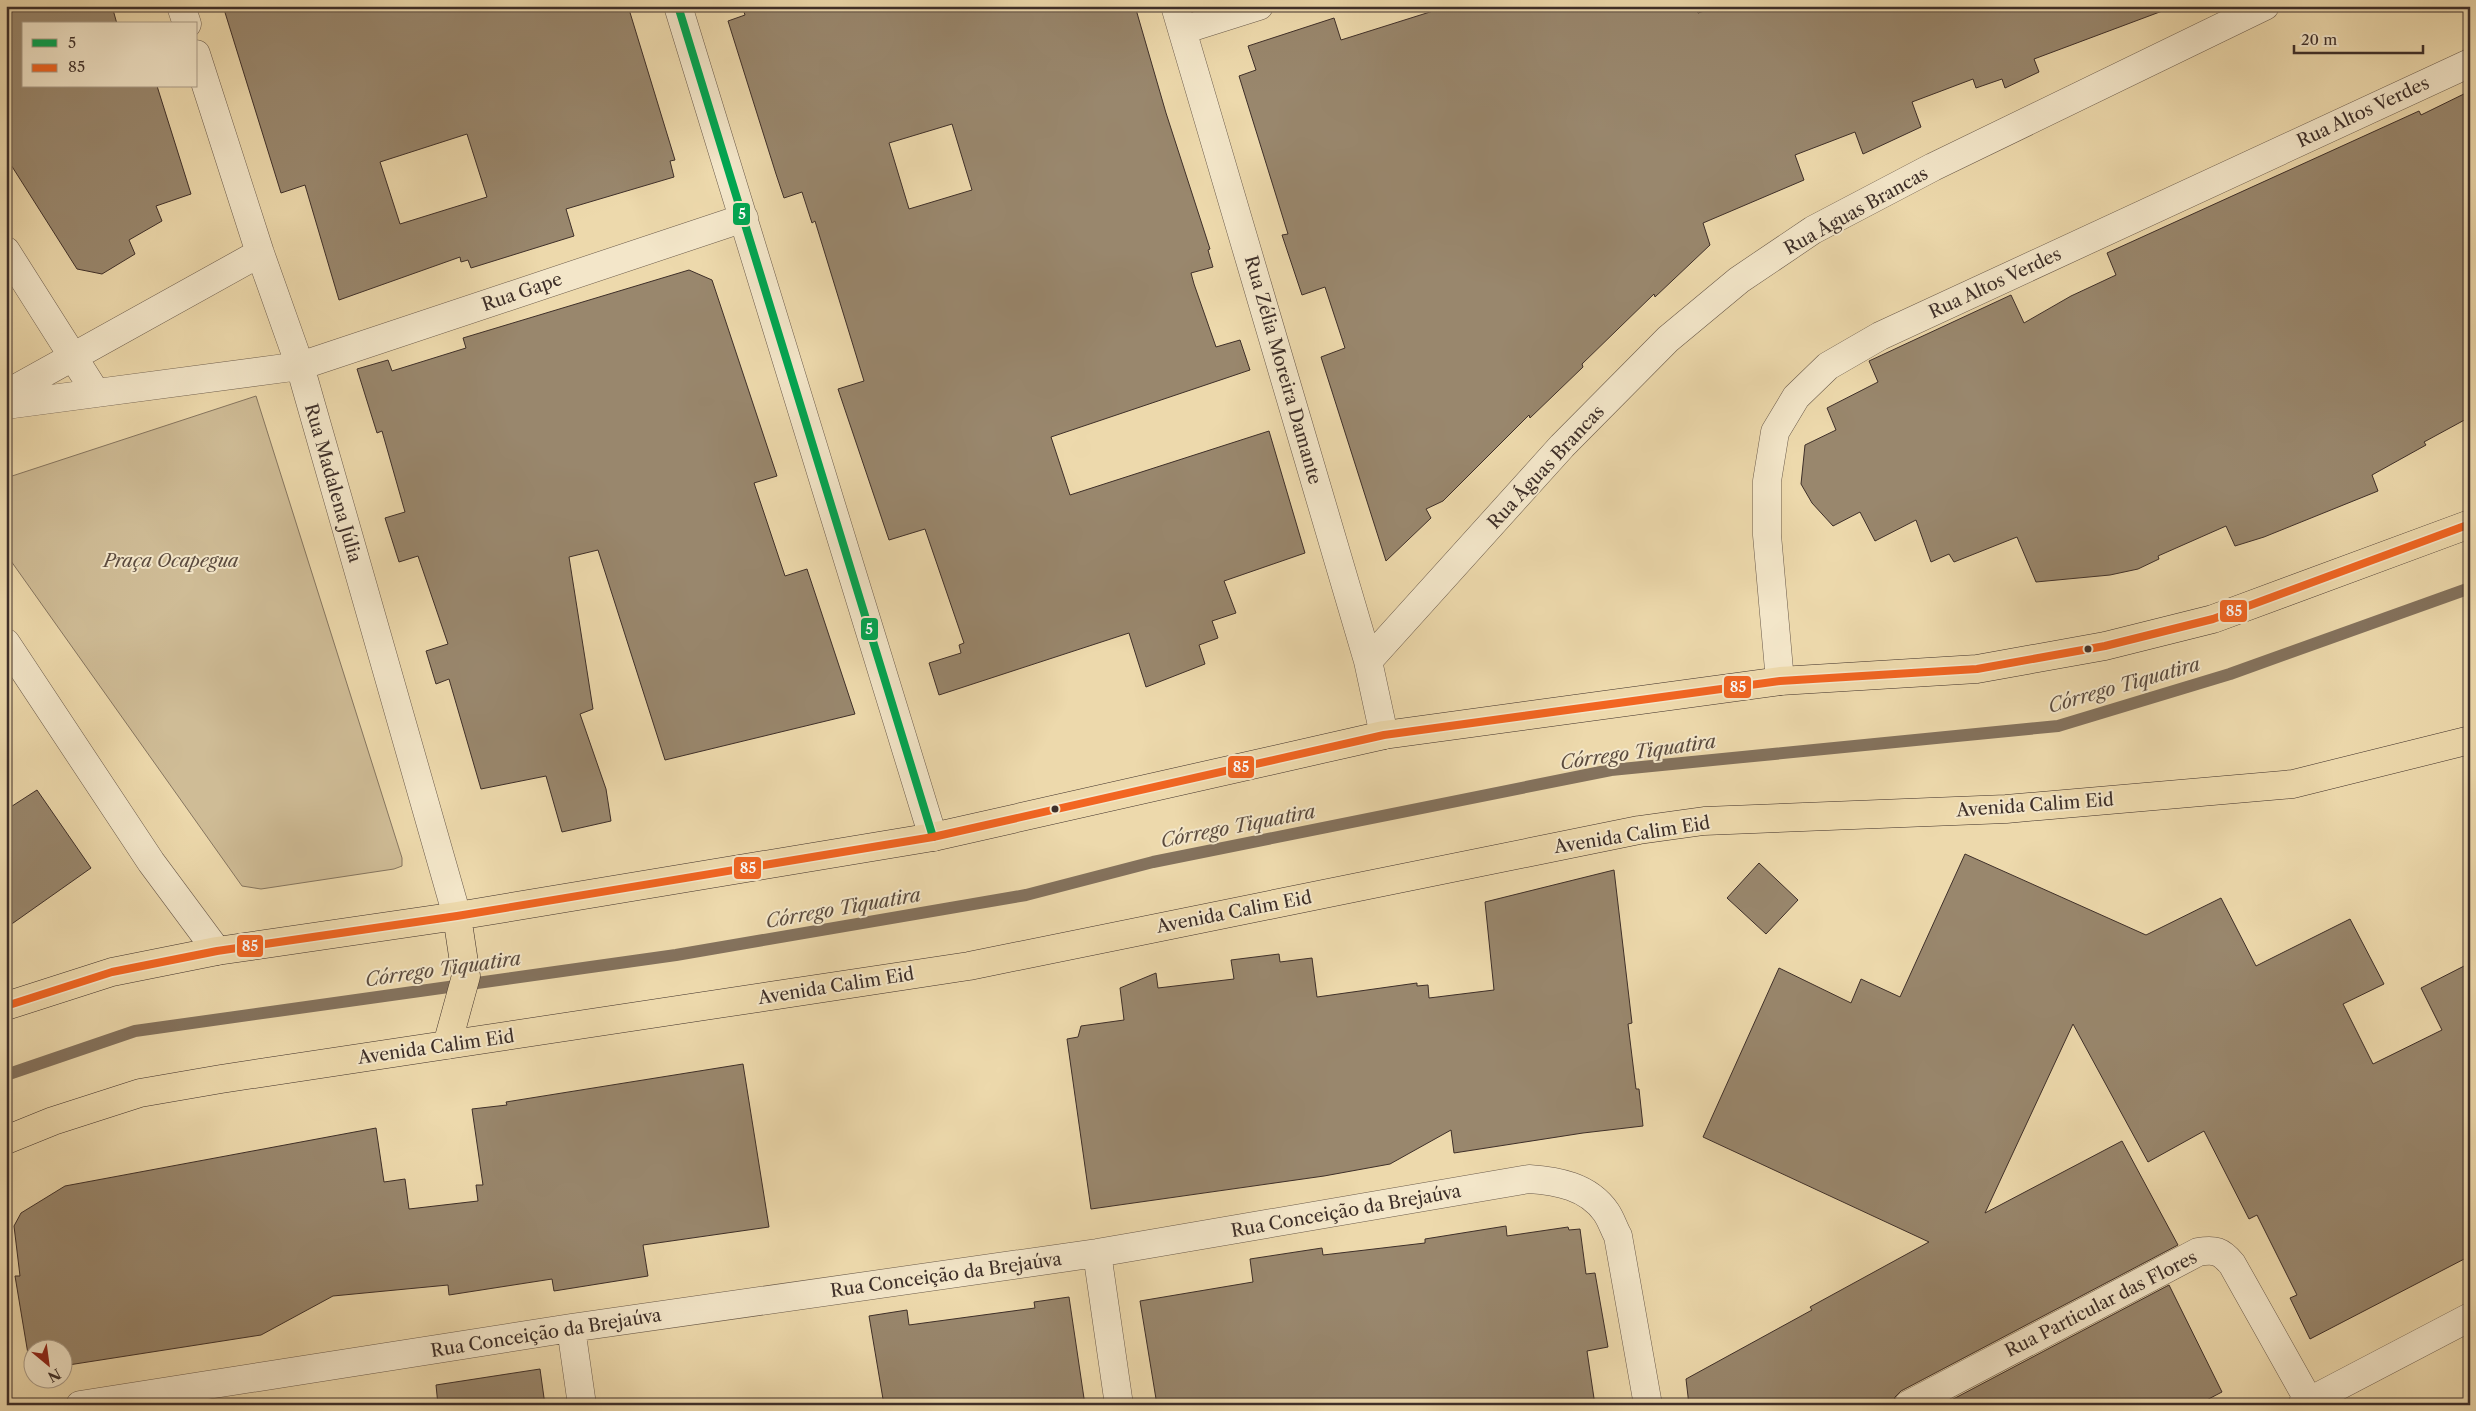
<svg xmlns="http://www.w3.org/2000/svg" width="2476" height="1411" viewBox="0 0 2476 1411" font-family="'Libre Caslon Text',serif">
  <style>
    .green { fill: #cfbc96; stroke: #867660 }
    .lines { fill: none; stroke-linecap: round; stroke-linejoin: round }
    .stream { stroke: #84725d; stroke-width: 12 }
    .building { fill: #99876d; stroke: #3e2f29; fill-rule: evenodd }
    .minor-casing { stroke: #6a5a4a; stroke-width: 29 }
    .tertiary-casing { stroke: #6a5a4a; stroke-width: 29 }
    .primary-casing { stroke: #3e2f29; stroke-width: 29 }
    .minor { stroke: #f3e6c9; stroke-width: 28 }
    .tertiary { stroke: #f3e6c9; stroke-width: 28 }
    .primary { stroke: #edd9ac; stroke-width: 28 }
    .bus-1-casing { stroke: #f3e6c9; stroke-width: 11 }
    .bus-2-casing { stroke: #f3e6c9; stroke-width: 11 }
    .bus-1 { stroke: #00a651; stroke-width: 8 }
    .bus-2 { stroke: #f26522; stroke-width: 8 }
    .bus-dot { fill: #3e2f29; stroke: #f3e6c9; stroke-width: 2 }
    .labels { text-anchor: middle; dominant-baseline: central; stroke-width: 4; stroke-linejoin: round; paint-order: stroke }
    .street-label { font-size: 18px; fill: #3e2f29; stroke: #f3e6c9 }
    .park-label { font-size: 18px; font-style: italic; fill: #5b4b3f; stroke: #f3e6c9 }
    .water-label { font-size: 19px; font-style: italic; fill: #5b4b3e; stroke: #f3e6c9 }
    .line-badge { stroke: #f3e6c9; stroke-width: 2 }
    .badge-label { font-size: 14px; text-anchor: middle; font-weight: bold; fill: #fff }
  </style>
  <rect width="100%" height="100%" fill="#edd9ac"/>
  <filter id="stains"><feTurbulence type="fractalNoise" baseFrequency=".004" numOctaves="4"/><feColorMatrix values="0 0 0 0 .2 0 0 0 0 .09 0 0 0 0 .02 0 0 0 .5 -.17"/></filter>
  <radialGradient id="worn" r=".72"><stop offset=".6" stop-color="#630" stop-opacity="0"/><stop offset="1" stop-color="#630" stop-opacity=".3"/></radialGradient>
  <!-- green -->
  <path class="green" d="M256,396L402,858V866L394,869L261,889L242,886L6,554V478Z"/>
  <g class="lines">
    <!-- stream -->
    <path class="stream" d="M6,1075L135,1031L676,955L1026,895L1153,862L1611,770L2058,726L2230,674L2470,588"/>
  </g>
  <!-- building -->
  <path class="building" d="M6,6H112L117,24H24V86H157L191,194L156,206L162,221L129,240L135,254L102,274L77,269L6,157Z
    M223,6H628L675,160L670,161L674,177L566,209L574,236L471,268L468,260L461,262L460,257L339,300L305,185L281,193ZM467,134L487,197L400,224L380,162Z
    M742,6H1135L1166,113L1210,249L1208,250L1213,267L1191,273L1194,284L1216,347L1240,340L1250,370L1051,437L1070,495L1269,431L1305,553L1224,581L1236,613L1212,621L1218,638L1199,645L1205,664L1146,687L1129,633L939,695L929,663L961,653L959,645L964,643L925,529L889,540L838,389L864,381L815,221L812,223L802,192L784,198L776,174L728,21L745,15ZM952,124L972,190L909,209L889,143Z
    M1449,6H1695L1698,13L1720,6H2164L2165,10L2034,59L2039,72L2005,88L2002,79L1976,88L1973,79L1912,102L1921,127L1863,154L1855,132L1795,155L1804,180L1703,223L1710,245L1655,297L1654,294L1582,364L1583,367L1530,418L1529,415L1443,501L1426,509L1431,518L1386,561L1321,357L1345,348L1325,287L1302,295L1282,235L1288,234L1239,76L1256,70L1248,46L1334,18L1341,40Z
    M2470,91V417L2424,442L2426,445L2372,475L2378,491L2264,537L2235,546L2226,526L2158,556L2159,559L2138,569L2110,575L2036,582L2017,537L1954,562L1949,554L1931,562L1916,520L1875,541L1860,512L1833,526L1812,503L1801,484L1805,445L1836,430L1827,408L1878,382L1869,361L2011,295L2024,323L2071,296L2116,275L2107,253L2419,111L2421,115Z
    M689,270L712,280L777,476L754,483L785,576L807,569L855,714L665,760L598,550L569,557L593,709L580,714L606,789L611,821L562,832L546,776L481,789L449,679L436,684L426,651L448,644L418,556L399,562L385,518L405,512L382,431L377,433L357,369L388,360L392,371L466,348L463,338Z
    M37,790L91,868L6,928V810Z
    M1965,854L2146,935L2221,898L2256,966L2350,919L2384,984L2343,1004L2373,1064L2442,1030L2421,988L2470,963V1256L2310,1339L2290,1298L2297,1295L2257,1215L2249,1219L2204,1131L2148,1162L2073,1024L1985,1213L2122,1141L2178,1245L1901,1391L1895,1397L1892,1405H1689L1686,1379L1812,1310L1810,1307L1929,1242L1703,1137L1779,968L1851,1003L1861,979L1900,997Z
    M1759,863L1798,900L1766,934L1727,898Z
    M1614,870L1632,1023L1628,1024L1636,1089H1639L1643,1126L1583,1133L1454,1153L1451,1130L1390,1164L1324,1176L1091,1209L1067,1039L1078,1037L1081,1026L1124,1020L1120,988L1156,973L1158,988L1234,979L1231,960L1279,954L1280,962L1312,958L1317,997L1417,983V986L1428,985L1429,998L1494,990L1485,902Z
    M743,1064L769,1227L643,1245L648,1276L554,1291L552,1279L449,1295L448,1285L333,1296L261,1335L62,1366V1348H32V1371L31,1372L15,1276H20L14,1226L21,1213L65,1186L376,1128L384,1182L405,1179L409,1209L478,1201L476,1185H483L472,1109L507,1105L506,1102Z
    M1506,1226L1507,1236L1568,1227L1569,1230L1580,1229L1586,1274L1595,1273L1608,1347L1587,1351L1595,1405H1157L1140,1301L1253,1282L1250,1259L1322,1248L1323,1255L1425,1243V1239Z
    M2169,1285L2222,1392L2197,1405H1942Z
    M1069,1297L1085,1405H884L869,1316L907,1310L909,1325L1035,1308L1034,1302Z
    M540,1369L545,1405H438L436,1385Z"/>
  <g class="lines">
    <defs>
      <path id="minor" d="M181,6L187,24
        M678,6L933,837
        M1175,6L1368,661L1384,735
        M1183,30L1259,6
        M196,54L260,253L300,366L457,916
        M6,251L96,393
        M6,394L260,253
        M6,405L300,366L744,218
        M6,643L151,862L217,951
        M1368,661L1562,446L1668,339L1739,280L1813,230L1933,167L2265,6
        M1780,681L1767,535V481L1775,432L1796,397L1828,366L1880,336L2470,63
        M1097,1253L1119,1405
        M571,1328L582,1405
        M80,1405L571,1328L1097,1253L1529,1179C1557,1181 1588,1186 1606,1212C1611,1219 1614,1229 1618,1236L1648,1405
        M1908,1405L2198,1252C2215,1249 2221,1251 2232,1264L2309,1401"/>
      <path id="tertiary" d="M2302,1405L2470,1317"/>
      <path id="primary" d="M6,1006L112,972L217,951L457,916L933,837L1384,735L1780,681L1977,669L2105,646L2213,619L2470,524
        M447,1045L466,976L457,916
        M6,1140L53,1121L140,1093L221,1079L969,966L1639,830L1704,821L2006,809L2293,784L2470,740"/>
    </defs>
    <!-- minor casing -->
    <use href="#minor" class="minor-casing"/>
    <!-- tertiary casing -->
    <use href="#tertiary" class="tertiary-casing"/>
    <!-- primary casing -->
    <use href="#primary" class="primary-casing"/>
    <!-- minor -->
    <use href="#minor" class="minor"/>
    <!-- tertiary -->
    <use href="#tertiary" class="tertiary"/>
    <!-- primary -->
    <use href="#primary" class="primary"/>
    <defs>
      <path id="bus-1" d="M678,6L933,837"/>
      <path id="bus-2" d="M6,1006L112,972L217,951L457,916L933,837L1384,735L1780,681L1977,669L2105,646L2213,619L2470,524"/>
    </defs>
    <!-- bus-1 casing -->
    <use href="#bus-1" class="bus-1-casing"/>
    <!-- bus-2 casing -->
    <use href="#bus-2" class="bus-2-casing"/>
    <!-- bus-1 -->
    <use href="#bus-1" class="bus-1"/>
    <!-- bus-2 -->
    <use href="#bus-2" class="bus-2"/>
  </g>
  <!-- markers -->
  <g class="bus-dot">
    <circle cx="2088" cy="649" r="4.5"/>
    <circle cx="1055" cy="809" r="4.5"/>
  </g>
  <g class="labels">
    <!-- street labels -->
    <g class="street-label">
      <text transform="translate(2363 112) rotate(-25)">Rua Altos Verdes</text>
      <text transform="translate(1856 211) rotate(-29)">Rua Águas Brancas</text>
      <text transform="translate(1995 283) rotate(-25)">Rua Altos Verdes</text>
      <text transform="translate(522 292) rotate(-19)">Rua Gape</text>
      <text transform="translate(1283 370) rotate(74)">Rua Zélia Moreira Damante</text>
      <text transform="translate(1546 467) rotate(-47)">Rua Águas Brancas</text>
      <text transform="translate(333 483) rotate(74)">Rua Madalena Júlia</text>
      <text transform="translate(2035 805) rotate(-4)">Avenida Calim Eid</text>
      <text transform="translate(1632 835) rotate(-9)">Avenida Calim Eid</text>
      <text transform="translate(1234 912) rotate(-11)">Avenida Calim Eid</text>
      <text transform="translate(836 986) rotate(-9)">Avenida Calim Eid</text>
      <text transform="translate(436 1047) rotate(-8)">Avenida Calim Eid</text>
      <text transform="translate(1346 1211) rotate(-10)">Rua Conceição da Brejaúva</text>
      <text transform="translate(946 1275) rotate(-8)">Rua Conceição da Brejaúva</text>
      <text transform="translate(2101 1304) rotate(-27)">Rua Particular das Flores</text>
      <text transform="translate(546 1333) rotate(-9)">Rua Conceição da Brejaúva</text>
    </g>
    <!-- park labels -->
    <g class="park-label">
      <text x="171" y="561">Praça Ocapegua</text>
    </g>
    <!-- water labels -->
    <g class="water-label">
      <text transform="translate(2124 685) rotate(-16)">Córrego Tiquatira</text>
      <text transform="translate(1638 752) rotate(-8)">Córrego Tiquatira</text>
      <text transform="translate(1238 826) rotate(-11)">Córrego Tiquatira</text>
      <text transform="translate(843 908) rotate(-10)">Córrego Tiquatira</text>
      <text transform="translate(443 969) rotate(-8)">Córrego Tiquatira</text>
    </g>
  </g>
  <g class="line-badge">
    <rect x="732" y="202" width="19" height="24" rx="5" fill="#00a651"/>
    <rect x="2219" y="599" width="29" height="24" rx="5" fill="#f26522"/>
    <rect x="860" y="617" width="19" height="24" rx="5" fill="#00a651"/>
    <rect x="1723" y="675" width="29" height="24" rx="5" fill="#f26522"/>
    <rect x="1227" y="755" width="28" height="24" rx="5" fill="#f26522"/>
    <rect x="733" y="856" width="29" height="24" rx="5" fill="#f26522"/>
    <rect x="236" y="934" width="28" height="24" rx="5" fill="#f26522"/>
  </g>
  <g class="badge-label">
    <text x="742" y="219">5</text>
    <text x="2234" y="616">85</text>
    <text x="869" y="634">5</text>
    <text x="1738" y="692">85</text>
    <text x="1241" y="772">85</text>
    <text x="748" y="873">85</text>
    <text x="250" y="951">85</text>
  </g>
  <!-- margin -->
  <rect width="2476" height="1411" fill="none" stroke="#edd9ac" stroke-width="25"/>
  <rect x="8" y="8" width="2461" height="1396" fill="none" stroke="#3e2f29" stroke-width="2.5"/>
  <rect x="12" y="12" width="2451" height="1386" fill="none" stroke="#3e2f29"/>
  <!-- legend -->
  <rect x="22" y="22" width="175" height="65" fill="#f3e6c9" stroke="#ab9d89"/>
  <rect x="32" y="39" width="25" height="8" fill="#00a651" stroke="#ab9d89"/>
  <text x="68" y="48" font-size="15" fill="#3e2f29">5</text>
  <rect x="32" y="64" width="25" height="8" fill="#f26522" stroke="#ab9d89"/>
  <text x="68" y="72" font-size="15" fill="#3e2f29">85</text>
  <!-- north arrow -->
  <g transform="translate(48 1364) rotate(151)"><circle r="24" fill="#f3e6c9" stroke="#ab9d89"/>
  <path d="M0-4L9 19L0 12L-9 19Z" fill="#8f2418"/>
  <text y="-8" font-size="14" font-weight="bold" text-anchor="middle" fill="#3e2f29">N</text>
  </g>
  <!-- scale -->
  <path d="M2294 45v8h129v-8" fill="none" stroke="#3e2f29" stroke-width="2.5"/>
  <text x="2301" y="45" font-size="15" fill="#3e2f29" stroke="#f3e6c9" stroke-width="4" paint-order="stroke">20 m</text>
  <rect width="100%" height="100%" filter="url(#stains)"/>
  <rect width="100%" height="100%" fill="url(#worn)"/>
</svg>
